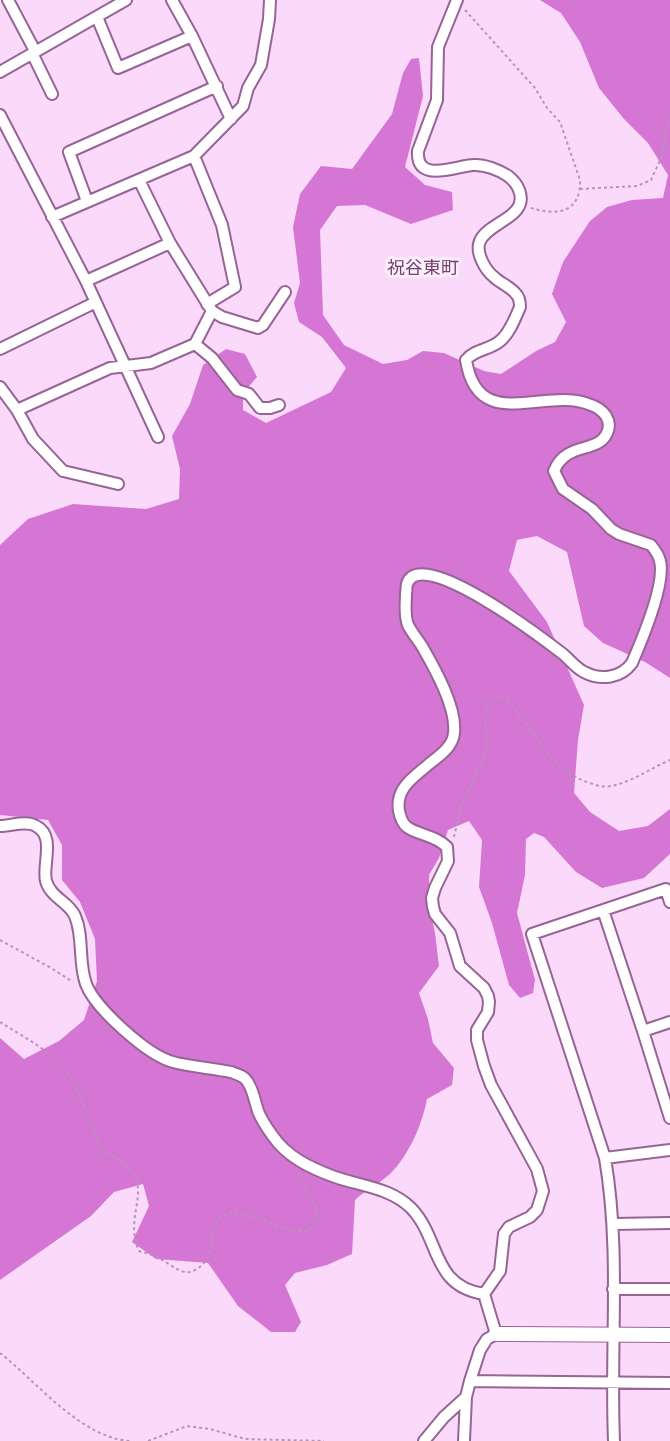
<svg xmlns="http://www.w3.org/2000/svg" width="670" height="1441" viewBox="0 0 670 1441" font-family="Lato,'Noto Sans JP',sans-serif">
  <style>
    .forest { fill: #d576d5 }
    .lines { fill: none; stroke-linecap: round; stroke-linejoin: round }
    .minor-casing { stroke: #976496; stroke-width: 14 }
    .tertiary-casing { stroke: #976496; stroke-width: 16 }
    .path { stroke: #b597b4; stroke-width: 2; stroke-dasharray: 3 3; stroke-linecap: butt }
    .minor { stroke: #fff; stroke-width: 10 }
    .tertiary { stroke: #fff; stroke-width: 14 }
    .labels { text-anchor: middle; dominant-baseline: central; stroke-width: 6; stroke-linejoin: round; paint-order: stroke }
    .quarter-label { font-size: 18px; fill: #734273; stroke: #faeef9 }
  </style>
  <rect width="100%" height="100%" fill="#fbd9fa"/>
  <!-- forest -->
  <path class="forest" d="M540,0H670V678L645,662L603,643L584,626L567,552L537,536L517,540L509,571L547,622L584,705L578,740L574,793L590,812L619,831L648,826L670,809V854L644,878L602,888L576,872L544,837L534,833L526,839L525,875L517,913L535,980L533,993L520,998L509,985L492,923L479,887L482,840L469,821L448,830L439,858L429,875L430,910L435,933L439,966L419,993L428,1019L433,1043L454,1068L452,1085L427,1099C422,1125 409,1155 390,1174C379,1184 365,1190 355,1200L352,1254L327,1265L295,1273L285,1285L301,1322L295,1332H271L238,1306L208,1263L156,1259L132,1242L149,1206L143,1184L114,1192L91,1216L0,1280V1038L24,1059L59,1041L84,1020L97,981L95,939L80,902L62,880V845L48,820L0,815V545L28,519L73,504L146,509L179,499L180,469L172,436L190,404L203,365L226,349L245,354L257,377L243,393V410L266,423L331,392L346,368L322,337L299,322L294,303L300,283L293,227L300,194L321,166L352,169L392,114L403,73L411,59L419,58L423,96L405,167L425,185L452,192L453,210L411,224L365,205L337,206L320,230L323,315L344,345L383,364L407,360L423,351L444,353L484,371L501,374L536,351L555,342L566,322L552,294L563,262L590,221L607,207L632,200L663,198L668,175L648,143L624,119L599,88L580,42L561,13Z"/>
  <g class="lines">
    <defs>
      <path id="minor" d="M8,0L35,51
        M172,0L192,36L231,119
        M457,0L438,47L437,100L418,151C416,184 455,166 473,165C484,164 499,170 508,176C513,180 517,184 519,190C530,217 488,222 480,241C475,252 485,270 494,277C500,283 511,287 516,294C519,297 520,302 520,307C515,318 510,333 500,341C490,350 475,349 466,360C478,436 546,385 591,405C597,407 602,410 606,416C609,421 610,427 607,433C598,454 566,441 554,471L563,489L592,509L611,529L619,534L651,545C655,550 659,555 660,561C666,584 642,640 632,663C621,678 601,681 584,672C576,668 570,660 563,654C546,641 420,544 407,584C406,587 407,590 406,593C406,604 404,615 408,625C412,633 419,641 423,648C435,669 457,708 454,733C453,747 439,756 429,764C414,777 395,788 399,811C400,816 402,823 407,827C418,835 435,835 447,847L448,861L435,888L432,898L433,907L435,914L450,933L460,966L484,988L488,996L489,1002L488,1012L477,1030V1040L484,1066L491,1085L537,1169L543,1191L537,1210L530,1217L509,1227L504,1234L500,1271L484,1294
        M97,17L118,68L192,36
        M33,55L52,94
        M0,72L126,0
        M0,115L86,281L158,437
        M194,156L222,225L235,287L207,304
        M87,201L69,152L217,86
        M52,217L194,156L243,106L248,88L261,65L269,19L270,0
        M86,281L170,243
        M212,311L222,317L258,328L263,325L285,292
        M195,344L212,358L237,390L249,394L260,408H270L279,405
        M0,349L94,303
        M0,387L17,410L33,439L63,471L118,484
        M17,410L110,368L151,363L195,344L212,311L170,243L139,180
        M0,826C11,826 26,820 36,826C56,836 42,865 46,881C51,898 69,902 75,916C84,937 78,962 86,984C95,1008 147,1055 173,1062C191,1067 212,1068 231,1072C237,1074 244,1076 247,1081C253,1089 255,1102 258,1111C261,1119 267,1128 272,1135C287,1157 310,1168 335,1177C361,1186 391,1188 411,1208C441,1239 431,1286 484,1294L496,1334L487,1339L480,1350L470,1381L466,1397L464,1441
        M603,910L643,1031L670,1022
        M643,1031L670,1118
        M605,1158L670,1150
        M614,1224L670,1223
        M613,1289H670
        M470,1381L670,1383
        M424,1441L444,1417L466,1397
        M614,1441C610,1347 621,1251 605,1158L532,934L666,889L670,902"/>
      <path id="tertiary" d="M496,1334L670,1335"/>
    </defs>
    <!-- minor casing -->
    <use href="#minor" class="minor-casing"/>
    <!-- tertiary casing -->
    <use href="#tertiary" class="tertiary-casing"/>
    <!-- path -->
    <path class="path" d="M465,10L535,88L547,108L560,122L580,180C581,215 554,216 528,207
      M580,189L637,186L651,180L662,156L668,121
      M454,837L461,807L487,749L485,717L487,705L491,699L498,697L505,699C535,726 543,763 584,781C593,784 602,788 611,786C632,782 651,768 670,760
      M0,940L51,968L73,982
      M0,1022C25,1038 56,1053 72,1079C85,1102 90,1128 103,1151C167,1181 120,1208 139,1251C145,1253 151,1254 157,1257C166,1261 175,1270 185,1272C190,1273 194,1271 198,1268C222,1254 198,1211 240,1213C256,1214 307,1246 317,1222C322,1211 301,1186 298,1172
      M0,1353C37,1382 82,1439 131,1441
      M148,1441L187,1426L210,1429L245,1439L324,1441"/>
    <!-- minor -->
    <use href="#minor" class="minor"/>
    <!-- tertiary -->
    <use href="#tertiary" class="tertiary"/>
  </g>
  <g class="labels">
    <!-- quarter labels -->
    <g class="quarter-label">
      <text x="423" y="267">祝谷東町</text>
    </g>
  </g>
</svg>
